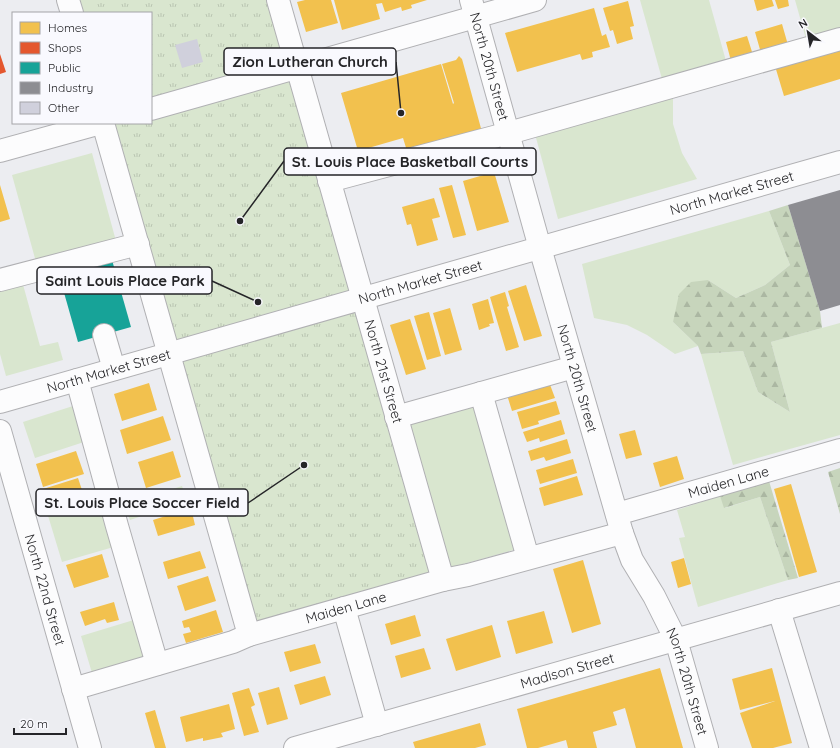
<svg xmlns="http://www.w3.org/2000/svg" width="840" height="748" viewBox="0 0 840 748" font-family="Quicksand,sans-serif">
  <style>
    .grass { fill: #d9e6cf }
    .forest { fill: url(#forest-firs) }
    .park { fill: url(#park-tufts) }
    .homes { fill: #f2c14e }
    .shops { fill: #e4572e }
    .public { fill: #17a398 }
    .industry { fill: #8d8d92 }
    .building { fill: #d0d0dc }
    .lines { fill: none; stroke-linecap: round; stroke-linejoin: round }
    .minor-casing { stroke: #b0b0b3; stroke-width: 24 }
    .minor { stroke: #fcfcfd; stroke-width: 22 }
    .labels { text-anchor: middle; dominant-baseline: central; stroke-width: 4; stroke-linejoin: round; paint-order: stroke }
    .street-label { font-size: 14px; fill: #252528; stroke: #f9f9fe }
    .leader { fill: none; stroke: #252528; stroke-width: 1.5 }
    .callout-dot { fill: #252528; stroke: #f9f9fe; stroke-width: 1.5 }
    .callout { fill: #f9f9fe; stroke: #252528; stroke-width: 1.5 }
    .callout-label { font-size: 15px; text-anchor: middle; font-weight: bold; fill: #252528 }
  </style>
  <defs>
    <pattern id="forest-firs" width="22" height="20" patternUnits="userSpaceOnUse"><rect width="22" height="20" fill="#c7d5bc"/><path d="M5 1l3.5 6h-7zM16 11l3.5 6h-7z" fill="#abb7a2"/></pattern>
    <pattern id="park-tufts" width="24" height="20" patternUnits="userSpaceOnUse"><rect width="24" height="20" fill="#d9e6cf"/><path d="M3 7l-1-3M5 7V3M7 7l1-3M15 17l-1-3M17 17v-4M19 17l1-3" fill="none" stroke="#bac5b2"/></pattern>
  </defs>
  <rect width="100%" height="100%" fill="#ecedf1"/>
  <!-- grass -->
  <path class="grass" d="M640,0H709L726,61L662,79Z
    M795,0H840V30L806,39Z
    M673,93V124L682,153L697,179L558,219L535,134Z
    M92,153L116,241L36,262L12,175Z
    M769,211L790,265L765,285L736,298L708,280L673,322L698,346L675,354L647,335L627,325L594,318L582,264Z
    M22,281L40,346L58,342L63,360L6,376L0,354V287Z
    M840,323V435L733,465L701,354L743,351L758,392L790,412L771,342Z
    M480,402L521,548L449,568L408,422Z
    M73,406L84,442L35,458L23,422Z
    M182,486L187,501L130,520L124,505Z
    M101,492L117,546L62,562L46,509Z
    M720,496L725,508L760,497L788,580L698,607L679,538L685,537L677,510Z
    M137,619L148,656L92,673L81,636Z"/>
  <!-- forest -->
  <path class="forest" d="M788,205L820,311L822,328L771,342L790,412L758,392L743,351L701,354L698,346L673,322L679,294L691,282L708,280L736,298L765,285L790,265L769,211Z
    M840,468V514L828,472Z
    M769,481L798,578L788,580L760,497L724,508L720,496Z"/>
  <!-- park -->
  <path class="park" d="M79,0H268L430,574L256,623L112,123H151V13H82Z"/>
  <!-- homes -->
  <path class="homes" d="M305,0H331L338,23L306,32L297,2Z
    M334,0H427L411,5L412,8L402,11L401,7L385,12L382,3L376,4L380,19L342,30Z
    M754,0H772L774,6L757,11Z
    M775,0H788L789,6L778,9Z
    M628,1L634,26L630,27L633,39L617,44L613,30L610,31L603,8Z
    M594,8L602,36L606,34L610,47L592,52L593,57L582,60L580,54L517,72L505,33Z
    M782,24L788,45L761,53L755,32Z
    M747,36L753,55L731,61L726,42Z
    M840,46V79L784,96L775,66Z
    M459,56L462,59L482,132L407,151L403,138L358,151L341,93L441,64L453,104L454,103L442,64L456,60Z
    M488,146L492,161L465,168L463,162L452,165L450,156Z
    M494,172L509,222L477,231L463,181Z
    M0,185L10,219L0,222Z
    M452,185L466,235L453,238L439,188Z
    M434,198L440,217L432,219L438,240L417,246L411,224L407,225L402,207Z
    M526,285L542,336L524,341L508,291Z
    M505,292L509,306L507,307L519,347L506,351L490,297Z
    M488,299L494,323L489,324L490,326L479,330L472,304Z
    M450,308L462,350L445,355L433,313Z
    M429,312L441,356L427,360L414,316Z
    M410,319L426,369L406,375L390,325Z
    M549,382L555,398L512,411L507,395Z
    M149,383L157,410L122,421L114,394Z
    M556,401L560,414L538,421L539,424L522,429L517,412Z
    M163,416L171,440L127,454L120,430Z
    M561,420L565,434L540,442L539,438L527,442L523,432Z
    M635,430L642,455L626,459L619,434Z
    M567,439L571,453L546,461L544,457L531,461L528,451Z
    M76,451L84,474L43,487L36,464Z
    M173,451L181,477L146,488L138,462Z
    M677,456L684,479L660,487L653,463Z
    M573,459L577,473L540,484L536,470Z
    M577,476L583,495L544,506L539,488Z
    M78,478L83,493L48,505L43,489Z
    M791,484L817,572L799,577L774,489Z
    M191,508L195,525L158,536L153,520Z
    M200,551L206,568L168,579L163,562Z
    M102,554L109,577L74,588L66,565Z
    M684,558L691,584L678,588L671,562Z
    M583,560L601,624L572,633L553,569Z
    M208,576L216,601L185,611L177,586Z
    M114,602L119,620L107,623L105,619L85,626L80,612Z
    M216,610L223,632L186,643L183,634L191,632L189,627L184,628L182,621Z
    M544,611L553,643L516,654L507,621Z
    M415,615L421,636L391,645L385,624Z
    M492,625L501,657L456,671L446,639Z
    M315,644L321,663L290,672L284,652Z
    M424,648L431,669L401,678L395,656Z
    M660,668L683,748H636L625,708L613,712L617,725L593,732L597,748H568L566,740L538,748H527L517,709Z
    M772,668L792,743L773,748H752L740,713L775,701L740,710L732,679Z
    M325,676L331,695L300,705L294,685Z
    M279,687L288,719L267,725L258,693Z
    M249,688L255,705L251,707L259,732L244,736L232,693Z
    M229,704L235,729L221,733L223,737L203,741V738L186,742L180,717Z
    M155,710L166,748H155L145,713Z
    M480,723L486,745L475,748H415L413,742Z"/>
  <!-- shops -->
  <path class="shops" d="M0,54L6,72L0,74Z"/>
  <!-- public -->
  <path class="public" d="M112,260L131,327L78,342L59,275Z"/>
  <!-- industry -->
  <path class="industry" d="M840,190V305L820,311L788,205Z"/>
  <!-- building -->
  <path class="building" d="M197,39L203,62L182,68L175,45Z"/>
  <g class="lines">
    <defs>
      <g id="minor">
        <path d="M68,0L72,13"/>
        <path id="s1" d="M278,0L443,580"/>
        <path id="s2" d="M471,0L540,248L622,533L632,560L654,596L676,640L707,748"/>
        <path d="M151,109L535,0"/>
        <path d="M103,123L249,635"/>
        <path d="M0,151L101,123"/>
        <path d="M329,181L509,133L840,39"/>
        <path d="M0,280L138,244"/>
        <path d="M104,335L114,369"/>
        <path d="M77,380L117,526L157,664"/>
        <path d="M481,393L528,558"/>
        <path id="s3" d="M0,402L840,162"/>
        <path d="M396,417L574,367"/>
        <path id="s4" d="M0,431L90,748"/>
        <path id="s5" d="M617,514L840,450"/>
        <path d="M344,608L377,725"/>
        <path d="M779,610L821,748"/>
        <path id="s6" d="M73,689L233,642L249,635L443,580L468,575L622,533"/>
        <path id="s7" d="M295,748L840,593"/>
      </g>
    </defs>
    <!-- minor casing -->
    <use href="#minor" class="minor-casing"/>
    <!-- minor -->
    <use href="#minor" class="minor"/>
  </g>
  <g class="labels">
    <!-- street labels -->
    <g class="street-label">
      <text stroke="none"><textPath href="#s2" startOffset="69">North 20th Street</textPath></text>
      <text stroke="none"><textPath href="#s3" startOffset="761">North Market Street</textPath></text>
      <text stroke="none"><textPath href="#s3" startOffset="437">North Market Street</textPath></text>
      <text stroke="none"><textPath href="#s3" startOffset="113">North Market Street</textPath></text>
      <text stroke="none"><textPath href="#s1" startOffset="386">North 21st Street</textPath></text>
      <text stroke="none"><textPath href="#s2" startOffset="393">North 20th Street</textPath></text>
      <text stroke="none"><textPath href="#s5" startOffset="116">Maiden Lane</textPath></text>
      <text stroke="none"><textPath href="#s4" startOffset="165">North 22nd Street</textPath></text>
      <text stroke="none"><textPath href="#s6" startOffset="285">Maiden Lane</textPath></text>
      <text stroke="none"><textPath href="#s7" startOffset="283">Madison Street</textPath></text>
      <text stroke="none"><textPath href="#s2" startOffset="717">North 20th Street</textPath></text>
    </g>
  </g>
  <!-- callouts -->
  <path class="leader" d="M401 113L396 62M240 221L284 161M258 302L212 281M304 465L248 503"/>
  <g class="callout-dot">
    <circle cx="401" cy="113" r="4"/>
    <circle cx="240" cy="221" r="4"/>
    <circle cx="258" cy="302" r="4"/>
    <circle cx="304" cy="465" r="4"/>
  </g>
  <g class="callout">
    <rect x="224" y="48" width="172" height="27" rx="4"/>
    <rect x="284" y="148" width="252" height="27" rx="4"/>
    <rect x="37" y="267" width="175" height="27" rx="4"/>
    <rect x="36" y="489" width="212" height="27" rx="4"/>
  </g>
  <g class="callout-label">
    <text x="310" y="67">Zion Lutheran Church</text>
    <text x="410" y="167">St. Louis Place Basketball Courts</text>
    <text x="125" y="286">Saint Louis Place Park</text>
    <text x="142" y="508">St. Louis Place Soccer Field</text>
  </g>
  <!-- legend -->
  <rect x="12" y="12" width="140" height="112" fill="#f9f9fe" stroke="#a4a4a8"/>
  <rect x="20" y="22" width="20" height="12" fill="#f2c14e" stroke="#a4a4a8"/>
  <text x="48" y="32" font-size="12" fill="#252528">Homes</text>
  <rect x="20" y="42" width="20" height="12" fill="#e4572e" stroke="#a4a4a8"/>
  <text x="48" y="52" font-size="12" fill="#252528">Shops</text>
  <rect x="20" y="62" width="20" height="12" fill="#17a398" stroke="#a4a4a8"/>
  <text x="48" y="72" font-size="12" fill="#252528">Public</text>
  <rect x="20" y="82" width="20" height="12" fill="#8d8d92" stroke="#a4a4a8"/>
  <text x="48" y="92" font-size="12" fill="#252528">Industry</text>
  <rect x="20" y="102" width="20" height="12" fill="#d0d0dc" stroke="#a4a4a8"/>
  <text x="48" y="112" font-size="12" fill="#252528">Other</text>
  <!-- north arrow -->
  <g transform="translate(808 32) rotate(329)" stroke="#f9f9fe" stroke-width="3" paint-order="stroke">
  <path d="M0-3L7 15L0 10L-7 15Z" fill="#252528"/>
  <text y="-6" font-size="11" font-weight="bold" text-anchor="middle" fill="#252528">N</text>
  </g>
  <!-- scale -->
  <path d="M14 728v6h52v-6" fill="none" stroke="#252528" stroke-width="2"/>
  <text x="20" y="728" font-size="12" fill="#252528" stroke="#f9f9fe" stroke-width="3" paint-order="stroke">20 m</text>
</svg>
